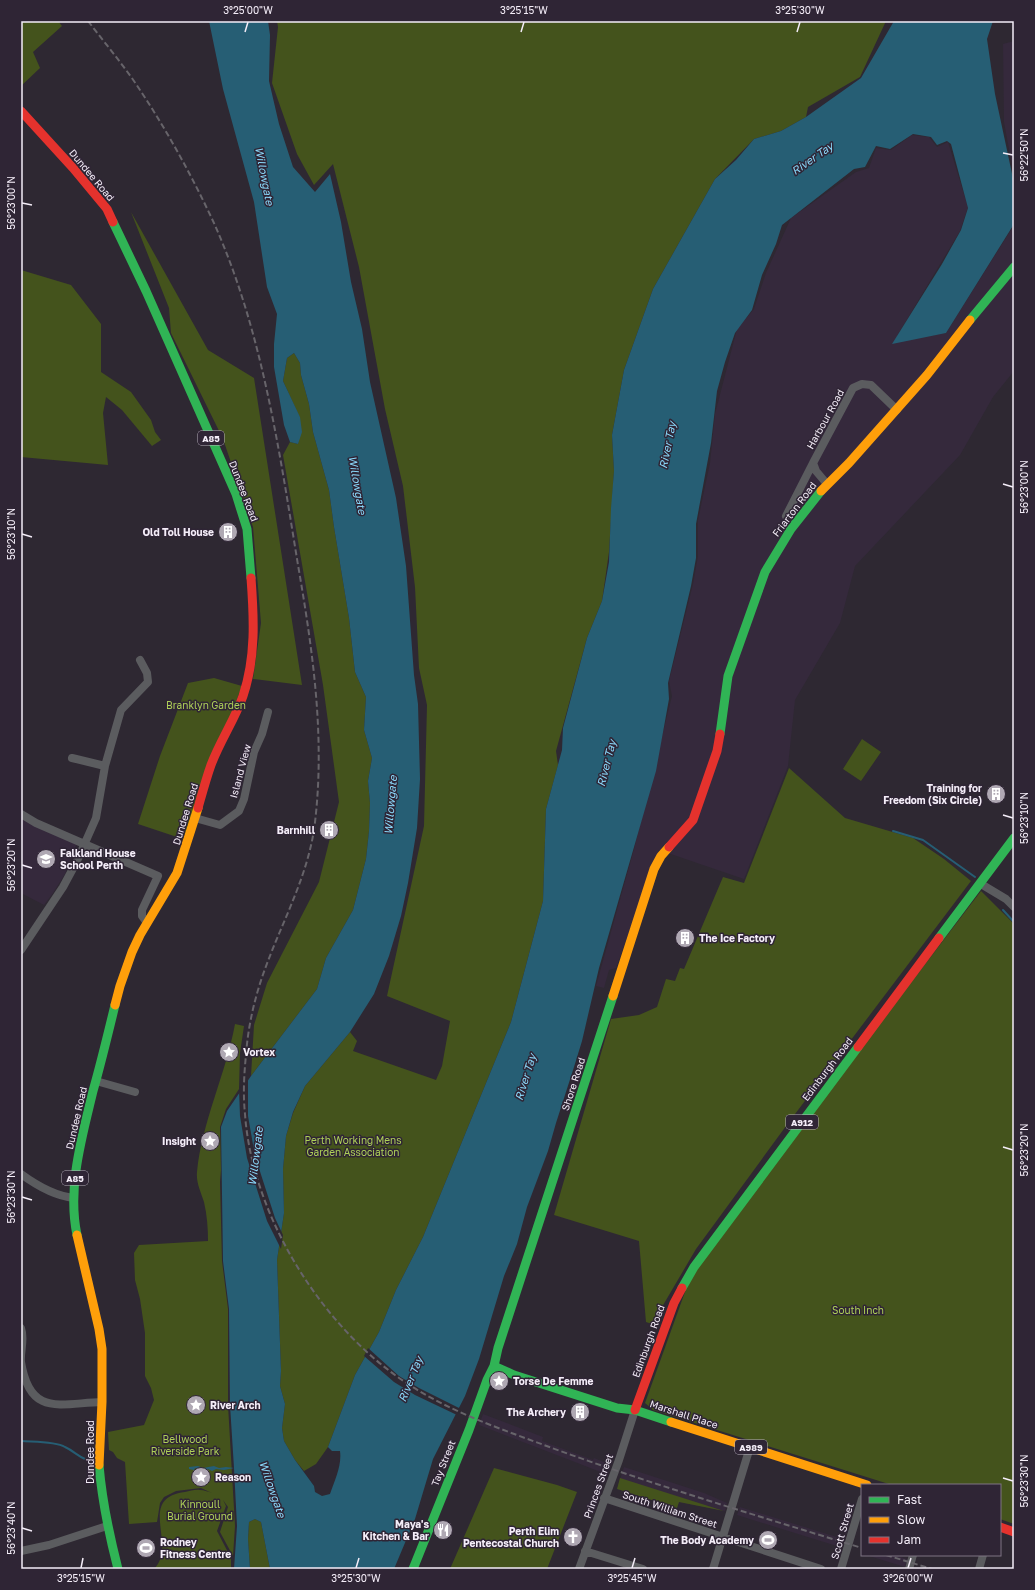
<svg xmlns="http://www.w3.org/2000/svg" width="1035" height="1590" viewBox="0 0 1035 1590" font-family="'Golos Text',sans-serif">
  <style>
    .built { fill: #35293c }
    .green { fill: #44531c }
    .water { fill: #265e74 }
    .pier { fill: #2e2832 }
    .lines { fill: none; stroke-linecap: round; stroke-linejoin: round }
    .stream { stroke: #265e74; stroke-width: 2 }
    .street { stroke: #5b5c5f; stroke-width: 8 }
    .fast { stroke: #30b455; stroke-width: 9 }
    .slow { stroke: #ff9f0a; stroke-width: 9 }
    .jam { stroke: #e5322d; stroke-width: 9 }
    .rail { stroke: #67646a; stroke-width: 2; stroke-dasharray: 6 3; stroke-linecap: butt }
    .ticks { fill: none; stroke: #f4edf8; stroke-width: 1.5 }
    .labels { text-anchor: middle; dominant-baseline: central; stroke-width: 3; stroke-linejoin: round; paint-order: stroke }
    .shield { fill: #2f2535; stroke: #b9b1be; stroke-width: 1 }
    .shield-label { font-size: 9px; font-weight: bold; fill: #f4edf8 }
    .street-label { font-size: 10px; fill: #f4edf8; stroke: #2f2535 }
    .poi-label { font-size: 10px; font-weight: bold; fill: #f4edf8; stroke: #2f2535; text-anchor: end }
    .park-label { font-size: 10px; fill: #aed058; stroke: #2f2535 }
    .water-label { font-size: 11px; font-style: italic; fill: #8ad9fb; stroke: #2f2535 }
    .neatline { fill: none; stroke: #f4edf8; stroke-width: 1.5 }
    .ticks-label { font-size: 10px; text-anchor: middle; fill: #f4edf8 }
  </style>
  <rect width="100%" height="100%" fill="#2e2832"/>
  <!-- built -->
  <path class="built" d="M1014,41V176L1004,122L1003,44Z
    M912,135L929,137L937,147L948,142L968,207L960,231L897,336L902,341L946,333L1014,225V371L993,397L960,455L855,566L840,623L795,700L788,766L744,879L659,850L616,968L609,970L604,988L596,986L634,849L672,696L669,681L693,584L698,556V520L710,463L715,414L737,329L754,309L766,273L791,218L856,172L869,168L876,148L891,150Z
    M21,816L77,843L65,874L53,893L44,905L21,893Z
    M483,1414L543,1437L542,1441L593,1460L594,1458L609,1464L606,1474L479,1425Z
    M624,1467L704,1493L727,1503L725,1511L679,1502L677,1508L617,1489Z
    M740,1507L843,1539L840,1547L737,1515Z
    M866,1555H894L907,1559L905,1567Z"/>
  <!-- green -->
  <path class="green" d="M21,21H58L62,26L33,52L40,68L21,86Z
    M277,21H886L860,77L808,107L806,117L781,131L754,139L715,179L653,289L624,370L612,435L614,471L609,552L602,601L587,638L556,751L558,765L546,809L543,901L511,1022L423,1237L396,1290L379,1332L355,1375L328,1447L316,1464L304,1471L295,1460L284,1441L282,1428L285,1404L280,1386L281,1371L277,1260L284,1213L283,1169L286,1136L293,1113L305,1086L350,1032L357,1041L353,1051L436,1080L442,1066L450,1021L387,996L424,826L427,705L419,668L415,587L403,486L385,409L359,267L333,164L314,185L297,154L272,83L278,27Z
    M131,212L208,350L254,378L302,685L253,679L261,623L253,527L223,439L171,333L169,308Z
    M21,270L71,285L101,324V372L131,392L151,420L155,432L161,440L152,446L122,410L106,397L103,413L108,465L21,457Z
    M294,353L300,363L301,375L309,404L313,432L329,490L334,527L349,618L355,672L366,697L364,730L372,758L368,781L370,803L369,831L366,859L353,910L326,958L317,989L251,1076L254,1025L267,983L319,882L339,802L323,685L283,455L290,442L298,444L300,418L283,381L287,358Z
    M214,678L242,686L183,839L138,824L160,756L188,683Z
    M862,739L881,752L861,781L843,769Z
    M789,768L845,818L913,838L944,859L971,881L789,1122L696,1249L652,1324L646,1322L639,1241L554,1215L611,1019L639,1015L657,1007L666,979L675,981L680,968L684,969L723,877L744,883Z
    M981,891L1014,924V1524L1000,1519V1485H892L653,1410L645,1403L694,1267Z
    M235,1024L244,1026L240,1053L239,1089L226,1109L220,1127L221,1170L220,1182L222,1261L228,1309V1405L235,1526L233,1556L220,1532L228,1507L223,1500L226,1506L217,1531L231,1558V1569H154C178,1545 136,1498 185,1492C190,1491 196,1489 200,1490C204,1490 209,1492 212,1493L201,1488L176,1491L164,1497L160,1503L157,1522L129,1524L125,1462L117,1458L113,1452L109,1450L108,1432L144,1425L154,1400L151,1388L145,1376V1333L140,1299L135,1280L134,1253L139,1245L208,1241C208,1228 207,1215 204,1202C201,1192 196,1183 197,1172C202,1121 226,1074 235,1024Z
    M494,1468L557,1485L577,1492L547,1569H450Z
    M620,1478L724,1511L679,1502L677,1508L617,1489Z
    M255,1519L261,1522L270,1569H250L248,1539L249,1522Z"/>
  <!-- water -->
  <path class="water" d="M209,21H268L270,35L269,81L279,124L293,167L315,192L330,174L341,222L351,282L362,329L370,382L396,498L406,566L414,675L418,704L420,779L417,828L408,883L401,916L389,956L374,994L350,1032L305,1086L293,1112L286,1136L283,1169L284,1213L277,1260L281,1371L280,1386L285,1404L282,1428L284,1441L295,1460L314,1486L315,1492L322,1496L330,1494C335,1480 342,1465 340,1451H332L328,1447L355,1375L379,1332L396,1290L423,1237L511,1022L543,901L546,809L562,750L563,728L587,638L602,601L609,562L611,508L614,471L612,435L624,370L653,289L715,179L736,160L754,139L781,131L806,117L861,78L894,21H993L987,39L995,94L1014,183V224L946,333L892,344L942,264L961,230L968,208L951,144L947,141L937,145L931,137L913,134L890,149L876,146L865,167L854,169L782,225L776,244L762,275L752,310L735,333L725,362L717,391L711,443L696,524V558L691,586L668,683L669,699L656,771L599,968L582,1041L574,1067L556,1123L548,1151L527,1207L517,1244L504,1276L479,1359L465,1396L433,1459L415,1519L394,1569H270L261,1522L255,1519L249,1522L248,1539L250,1569H234L237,1526L234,1468L224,1470L216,1469L212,1471L208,1469L207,1471L202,1469L200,1470L195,1468L194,1470L189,1469V1467L198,1466L203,1468L214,1466L219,1468L226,1467L234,1468L230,1405L229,1309L223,1261L221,1127L227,1111L251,1076L317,989L326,958L353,910L366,859L369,831L370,803L368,781L372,758L364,730L366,697L355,672L349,618L334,527L329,490L313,432L309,404L301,375L300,363L294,353L287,358L283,381L300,417L302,432L298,444L290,442L284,425L274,367V344L277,314L267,287L254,202L223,89Z"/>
  <!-- pier -->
  <path class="pier" d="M248,1077V1116L255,1156L275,1218L283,1235L281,1249L267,1221L247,1158L240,1116L239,1089Z
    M368,1348L399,1376L419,1388L461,1409L457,1415L415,1395L394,1382L364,1356Z"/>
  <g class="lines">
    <!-- stream -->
    <path class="stream" d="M893,831L923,840L975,877
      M1003,910L1014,922
      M21,1441C33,1442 55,1441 65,1447C74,1451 77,1456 87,1460"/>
    <!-- street -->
    <path class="street" d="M827,484L816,471L813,463L853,388L862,384L871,385L897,410
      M786,516L813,463
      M72,758L105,766
      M21,814L36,823L158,876L142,910V916L147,923
      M195,818L220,825L239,811L244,799L254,752L262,734L268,712
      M981,884L1006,899L1014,907
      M21,950L63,887L77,861L96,818L105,766L121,710L148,682L147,673L140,660
      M96,1081L135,1092
      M21,1174C36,1185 55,1196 74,1198
      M21,1328C25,1339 20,1351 21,1362C30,1418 61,1403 102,1402
      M604,1498L821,1569
      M21,1551L49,1545L107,1526
      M585,1551L643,1569
      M579,1569L619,1460L635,1410
      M713,1569L750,1447
      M841,1569L862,1499
      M909,1569L913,1555
      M979,1569L983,1555"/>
    <!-- fast -->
    <path class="fast" d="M113,222L146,291L236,494L247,529L251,578
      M970,320L1014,267
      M720,734L728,676L765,572L791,529L821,491
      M939,938L1014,838
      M77,1235C67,1188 82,1137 93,1091C101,1063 108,1034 115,1005
      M682,1288L694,1267L858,1047
      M494,1366L498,1348L613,996
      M99,1465C102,1501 109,1534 118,1569
      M413,1569L469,1430L487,1380L494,1366L514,1375L617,1408L635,1410L671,1422"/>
    <!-- slow -->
    <path class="slow" d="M821,491L849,463L927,375L970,320
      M613,996L654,869L661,856L669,847
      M115,1005L120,986L132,952L140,935L177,873L198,808
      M77,1235L99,1329L102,1349V1402L99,1465
      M671,1422L867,1485"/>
    <!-- jam -->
    <path class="jam" d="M21,111L73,168L107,209L113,222
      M198,808C202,794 206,779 211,765C220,741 235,719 243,696C256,657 254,618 251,578
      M669,847L693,820L717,751L720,734
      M858,1047L939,938
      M635,1410L674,1303L682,1288
      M1000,1527L1014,1532"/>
    <!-- rail -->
    <path class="rail" d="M88,21C104,42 121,62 136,84C165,127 191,174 213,221C262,329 279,449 298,565C313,652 326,741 314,830C306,880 282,922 265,969C255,996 248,1026 246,1055C244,1074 243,1095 245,1114C252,1216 323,1329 408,1384C452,1413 504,1430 552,1448C654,1485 758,1516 862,1548
      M886,1555L932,1569"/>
  </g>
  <!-- ticks -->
  <path class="ticks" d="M245,32L248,22M521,32L524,22M797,32L800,22M1003,153L1013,155M22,203L32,205M1003,484L1013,487M22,534L32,537M1003,815L1013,818M22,865L32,868M1003,1147L1013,1150M22,1197L32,1200M1003,1478L1013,1481M22,1528L32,1531M81,1568L83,1558M356,1568L359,1558M632,1568L635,1558M908,1568L911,1558"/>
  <!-- icons -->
  <defs>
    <symbol id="building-disc" viewBox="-11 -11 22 22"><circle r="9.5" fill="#afa8b3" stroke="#2f2535"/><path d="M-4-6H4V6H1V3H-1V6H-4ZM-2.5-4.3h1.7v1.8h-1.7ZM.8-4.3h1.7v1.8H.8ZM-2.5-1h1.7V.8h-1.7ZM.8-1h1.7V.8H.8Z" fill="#fff"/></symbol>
    <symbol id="school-disc" viewBox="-11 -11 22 22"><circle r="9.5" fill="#afa8b3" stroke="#2f2535"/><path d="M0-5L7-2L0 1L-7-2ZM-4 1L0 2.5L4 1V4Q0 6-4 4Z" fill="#fff"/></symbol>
    <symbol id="sight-disc" viewBox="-11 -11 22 22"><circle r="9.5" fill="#afa8b3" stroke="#2f2535"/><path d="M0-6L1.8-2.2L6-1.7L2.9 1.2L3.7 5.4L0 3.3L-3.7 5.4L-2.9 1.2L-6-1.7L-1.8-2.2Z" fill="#fff"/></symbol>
    <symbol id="restaurant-disc" viewBox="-11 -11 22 22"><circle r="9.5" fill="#afa8b3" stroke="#2f2535"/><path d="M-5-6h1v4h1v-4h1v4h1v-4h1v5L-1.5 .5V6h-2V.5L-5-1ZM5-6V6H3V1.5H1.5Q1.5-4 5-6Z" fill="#fff"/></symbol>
    <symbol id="church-disc" viewBox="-11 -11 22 22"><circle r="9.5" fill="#afa8b3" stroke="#2f2535"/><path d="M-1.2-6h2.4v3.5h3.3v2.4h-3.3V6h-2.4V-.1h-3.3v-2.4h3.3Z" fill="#fff"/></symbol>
    <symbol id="stadium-disc" viewBox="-11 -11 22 22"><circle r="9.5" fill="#afa8b3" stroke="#2f2535"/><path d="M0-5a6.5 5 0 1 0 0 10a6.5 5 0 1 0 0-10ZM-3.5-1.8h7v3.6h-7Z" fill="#fff"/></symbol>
  </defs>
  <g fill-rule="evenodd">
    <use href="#building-disc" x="217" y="521" width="22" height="22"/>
    <use href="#building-disc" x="985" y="783" width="22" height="22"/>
    <use href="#building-disc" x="318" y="819" width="22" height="22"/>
    <use href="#school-disc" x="35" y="848" width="22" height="22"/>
    <use href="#building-disc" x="674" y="927" width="22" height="22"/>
    <use href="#sight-disc" x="218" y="1041" width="22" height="22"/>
    <use href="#sight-disc" x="199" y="1130" width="22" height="22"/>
    <use href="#sight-disc" x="488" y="1370" width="22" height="22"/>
    <use href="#sight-disc" x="185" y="1394" width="22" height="22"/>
    <use href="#building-disc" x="569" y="1401" width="22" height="22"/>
    <use href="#sight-disc" x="190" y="1466" width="22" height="22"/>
    <use href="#restaurant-disc" x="432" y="1519" width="22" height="22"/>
    <use href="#church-disc" x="562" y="1526" width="22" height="22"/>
    <use href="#stadium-disc" x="757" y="1529" width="22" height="22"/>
    <use href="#stadium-disc" x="135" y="1537" width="22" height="22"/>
  </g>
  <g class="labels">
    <!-- shield labels -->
    <g class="shield">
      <rect x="198" y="431" width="26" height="14" rx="3"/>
      <rect x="786" y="1115" width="32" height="14" rx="3"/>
      <rect x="62" y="1171" width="26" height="14" rx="3"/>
      <rect x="735" y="1440" width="32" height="14" rx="3"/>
    </g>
    <g class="shield-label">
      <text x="211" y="438">A85</text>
      <text x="802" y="1122">A912</text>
      <text x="75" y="1178">A85</text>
      <text x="751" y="1447">A989</text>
    </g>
    <!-- street labels -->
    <g class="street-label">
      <text transform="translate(92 175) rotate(50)">Dundee Road</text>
      <text transform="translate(825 419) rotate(-61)">Harbour Road</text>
      <text transform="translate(244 491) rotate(69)">Dundee Road</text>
      <text transform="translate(794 509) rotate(-53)">Friarton Road</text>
      <text transform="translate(240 771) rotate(-75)">Island View</text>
      <text transform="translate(185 814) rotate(-73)">Dundee Road</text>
      <text transform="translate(827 1069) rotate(-53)">Edinburgh Road</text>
      <text transform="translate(573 1084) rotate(-72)">Shore Road</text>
      <text transform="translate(76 1118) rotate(-77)">Dundee Road</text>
      <text transform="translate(648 1341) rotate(-70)">Edinburgh Road</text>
      <text transform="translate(684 1414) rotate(18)">Marshall Place</text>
      <text transform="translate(90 1452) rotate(-90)">Dundee Road</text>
      <text transform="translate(443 1463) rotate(-68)">Tay Street</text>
      <text transform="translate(598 1486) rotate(-70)">Princes Street</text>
      <text transform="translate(670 1509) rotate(18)">South William Street</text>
      <text transform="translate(842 1531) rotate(-74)">Scott Street</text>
    </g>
    <!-- poi labels -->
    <g class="poi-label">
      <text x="214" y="532">Old Toll House</text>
      <text x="982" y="788">Training for<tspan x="982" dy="12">Freedom (Six Circle)</tspan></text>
      <text x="315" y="830">Barnhill</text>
      <text x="60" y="853" text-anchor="start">Falkland House<tspan x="60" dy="12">School Perth</tspan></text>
      <text x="699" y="938" text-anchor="start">The Ice Factory</text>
      <text x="243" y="1052" text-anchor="start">Vortex</text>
      <text x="196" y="1141">Insight</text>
      <text x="513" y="1381" text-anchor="start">Torse De Femme</text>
      <text x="210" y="1405" text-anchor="start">River Arch</text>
      <text x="566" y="1412">The Archery</text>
      <text x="215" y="1477" text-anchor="start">Reason</text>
      <text x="429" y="1524">Maya's<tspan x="429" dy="12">Kitchen &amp; Bar</tspan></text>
      <text x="559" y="1531">Perth Elim<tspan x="559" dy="12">Pentecostal Church</tspan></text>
      <text x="754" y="1540">The Body Academy</text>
      <text x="160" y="1542" text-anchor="start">Rodney<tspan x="160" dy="12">Fitness Centre</tspan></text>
    </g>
    <!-- park labels -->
    <g class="park-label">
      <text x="206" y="705">Branklyn Garden</text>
      <text x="353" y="1140">Perth Working Mens<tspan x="353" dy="12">Garden Association</tspan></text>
      <text x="858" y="1310">South Inch</text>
      <text x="185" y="1439">Bellwood<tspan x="185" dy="12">Riverside Park</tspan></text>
      <text x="200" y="1504">Kinnoull<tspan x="200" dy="12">Burial Ground</tspan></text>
    </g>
    <!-- water labels -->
    <g class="water-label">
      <text transform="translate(812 158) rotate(-35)">River Tay</text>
      <text transform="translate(265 176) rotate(79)">Willowgate</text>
      <text transform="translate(667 445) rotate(-79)">River Tay</text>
      <text transform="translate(358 485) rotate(80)">Willowgate</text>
      <text transform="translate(606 763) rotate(-76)">River Tay</text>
      <text transform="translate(390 805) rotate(-85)">Willowgate</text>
      <text transform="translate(525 1077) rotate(-73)">River Tay</text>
      <text transform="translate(255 1156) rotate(-83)">Willowgate</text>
      <text transform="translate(410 1379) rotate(-68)">River Tay</text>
      <text transform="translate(273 1489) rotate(71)">Willowgate</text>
    </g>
  </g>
  <!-- border -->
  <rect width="1035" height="1590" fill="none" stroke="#2f2535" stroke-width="44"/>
  <!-- legend -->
  <rect x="861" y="1484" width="140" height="72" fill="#2f2535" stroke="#7e7583"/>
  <rect x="869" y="1497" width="20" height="6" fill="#30b455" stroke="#7e7583"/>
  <text x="897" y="1504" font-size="12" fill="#f4edf8">Fast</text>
  <rect x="869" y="1517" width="20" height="6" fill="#ff9f0a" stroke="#7e7583"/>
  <text x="897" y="1524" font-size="12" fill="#f4edf8">Slow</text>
  <rect x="869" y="1537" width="20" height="6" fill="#e5322d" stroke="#7e7583"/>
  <text x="897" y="1544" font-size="12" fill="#f4edf8">Jam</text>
  <rect x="22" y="22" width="991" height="1546" class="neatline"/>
  <g class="ticks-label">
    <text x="248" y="14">3°25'00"W</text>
    <text x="524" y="14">3°25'15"W</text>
    <text x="800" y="14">3°25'30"W</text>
    <text transform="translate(1024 155) rotate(-90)" y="4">56°22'50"N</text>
    <text transform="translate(11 203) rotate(-90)" y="4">56°23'00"N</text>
    <text transform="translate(1024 487) rotate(-90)" y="4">56°23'00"N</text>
    <text transform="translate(11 534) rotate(-90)" y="4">56°23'10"N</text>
    <text transform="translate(1024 818) rotate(-90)" y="4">56°23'10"N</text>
    <text transform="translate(11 865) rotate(-90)" y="4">56°23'20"N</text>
    <text transform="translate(1024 1150) rotate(-90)" y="4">56°23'20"N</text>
    <text transform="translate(11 1197) rotate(-90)" y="4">56°23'30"N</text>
    <text transform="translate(1024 1481) rotate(-90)" y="4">56°23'30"N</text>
    <text transform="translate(11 1528) rotate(-90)" y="4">56°23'40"N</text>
    <text x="81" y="1582">3°25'15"W</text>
    <text x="356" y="1582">3°25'30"W</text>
    <text x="632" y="1582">3°25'45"W</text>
    <text x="908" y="1582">3°26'00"W</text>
  </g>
</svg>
